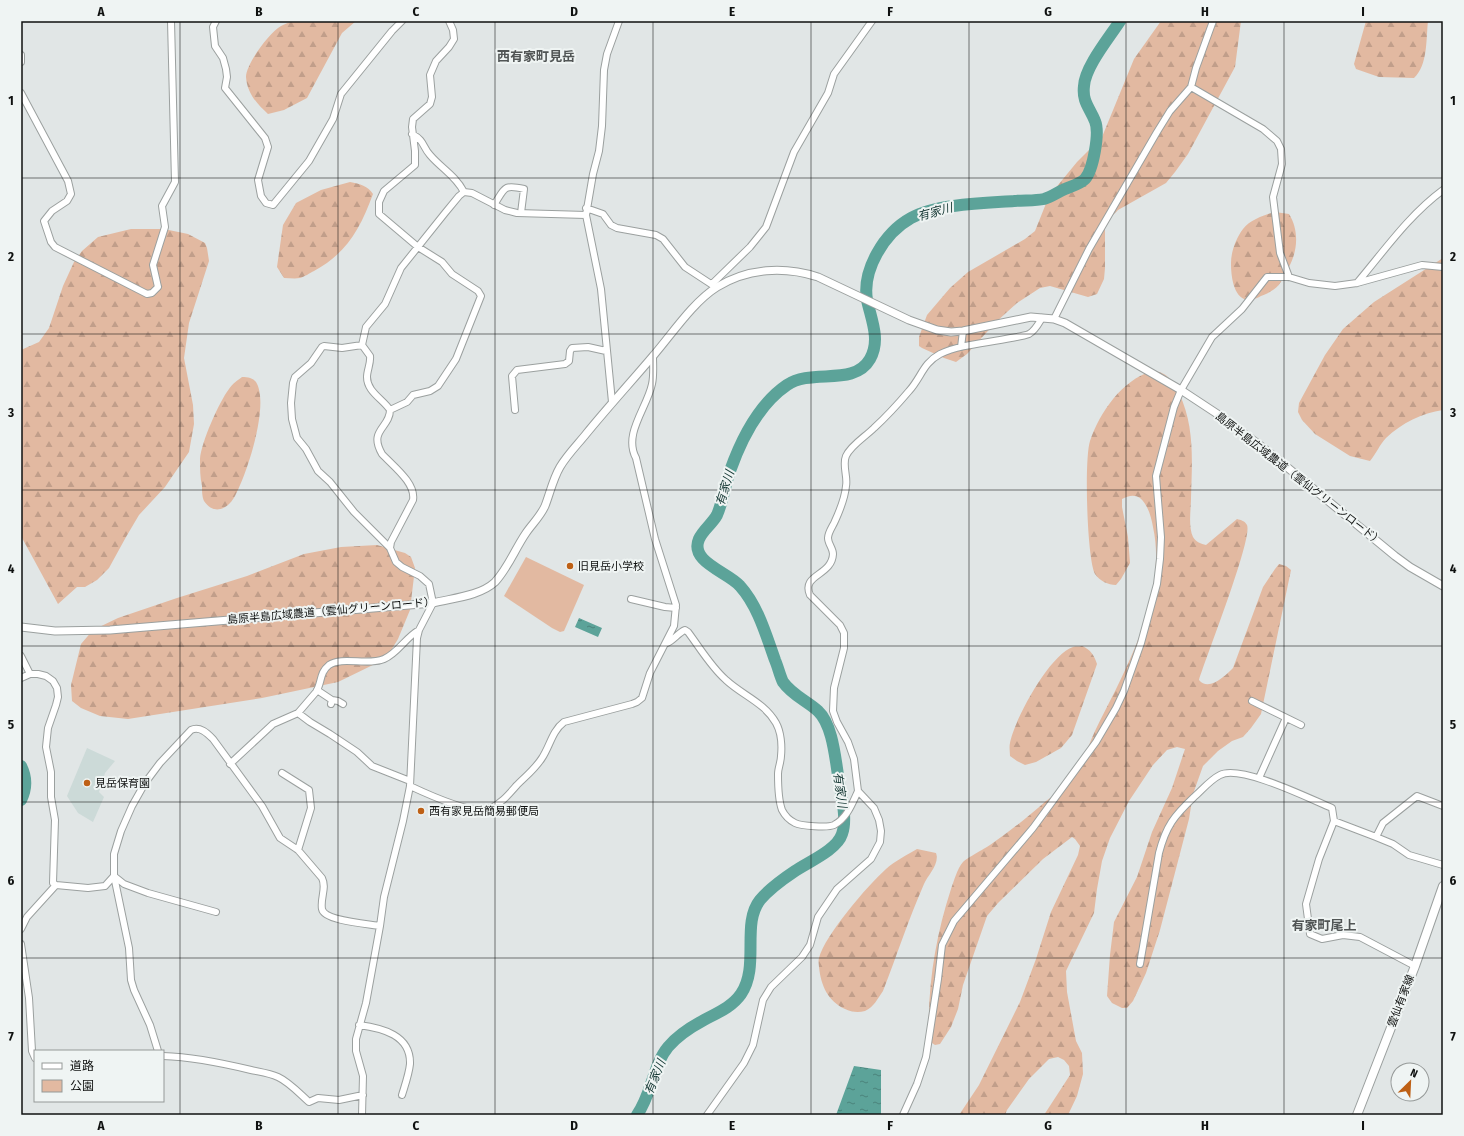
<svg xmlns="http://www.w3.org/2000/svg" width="1464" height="1136" viewBox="0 0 1464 1136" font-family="'Fira Sans Condensed','Noto Sans JP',sans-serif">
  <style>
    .built { fill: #ccdad8 }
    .green { fill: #e2b9a1 }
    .forest { fill: url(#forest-firs) }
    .water { fill: url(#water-ripples) }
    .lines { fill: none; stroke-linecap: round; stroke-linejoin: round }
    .river { stroke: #5ca399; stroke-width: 12 }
    .minor-casing { stroke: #9ba09f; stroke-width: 8 }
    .tertiary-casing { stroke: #9ba09f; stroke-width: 9 }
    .secondary-casing { stroke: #9ba09f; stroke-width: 10 }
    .minor { stroke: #fff; stroke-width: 6 }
    .tertiary { stroke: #fff; stroke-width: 7 }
    .secondary { stroke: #fff; stroke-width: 8 }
    .grid { fill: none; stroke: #0f1110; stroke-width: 1; stroke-opacity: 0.55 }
    .poi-dot { fill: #be6015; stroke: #eff4f3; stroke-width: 1.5 }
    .labels { text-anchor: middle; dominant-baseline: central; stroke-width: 4; stroke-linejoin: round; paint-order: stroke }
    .street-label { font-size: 11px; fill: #0f1110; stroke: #eff4f3 }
    .poi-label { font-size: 11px; fill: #0f1110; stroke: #eff4f3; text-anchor: start }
    .water-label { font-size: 12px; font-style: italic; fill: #153834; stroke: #eff4f3 }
    .quarter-label { font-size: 13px; font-weight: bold; fill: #515555; stroke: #eff4f3 }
    .neatline { fill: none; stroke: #0f1110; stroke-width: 1.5 }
    .grid-label { font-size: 13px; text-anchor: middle; font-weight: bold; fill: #0f1110 }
  </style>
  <defs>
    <pattern id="forest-firs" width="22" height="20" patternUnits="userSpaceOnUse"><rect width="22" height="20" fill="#e2b9a1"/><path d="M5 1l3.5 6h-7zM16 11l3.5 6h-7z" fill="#c19e8a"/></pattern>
    <pattern id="water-ripples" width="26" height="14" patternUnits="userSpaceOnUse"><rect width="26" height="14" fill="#5ca399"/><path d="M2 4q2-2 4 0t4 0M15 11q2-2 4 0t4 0" fill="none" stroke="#4a837b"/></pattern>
  </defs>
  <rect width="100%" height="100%" fill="#e1e6e6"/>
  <!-- built -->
  <path class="built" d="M87,748L115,761L105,773L99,792L104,797L93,822L78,813L67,796Z"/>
  <!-- green -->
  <path class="green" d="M526,557L584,585L564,631L560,632L552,628L504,596Z"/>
  <!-- forest -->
  <path class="forest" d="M292,21H356L342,33L307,98L284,110L268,114C257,104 247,93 246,77C246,64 269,33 281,26C284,24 289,23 292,21Z
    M1161,21H1241L1235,67L1188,154L1175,172L1166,183L1118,210L1112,216L1105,228V268L1104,279L1097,294L1088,297L1050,286L1040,288L1017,303L996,322L967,354L956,362L944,358L922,348L919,346V337L927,315L950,288L968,272L1025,239L1035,231L1049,196L1077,162L1102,137L1134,59Z
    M1366,21H1428C1426,39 1428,65 1414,78L1379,77L1356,69L1354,64Z
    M350,182C360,184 368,186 373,194C360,229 347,253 314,271C310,273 304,277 300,278C295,279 289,278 284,278L277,267L283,225L296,203L321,190Z
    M1275,212L1289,214C1299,230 1298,250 1289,267C1281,283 1279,289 1261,296C1257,298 1251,301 1247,300C1233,297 1231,275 1231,263C1231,252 1236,238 1243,229C1250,220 1264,215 1275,212Z
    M131,229H164L188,234L205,243L207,248L209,261L189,323L184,358L193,405L194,424L189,452L165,487L139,515L126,537L109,568L97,580L85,587H77L58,604L21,536V350L39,342L49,328L63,286L74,262L82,251L98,237Z
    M1443,258V410C1422,413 1402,423 1386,438C1380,444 1376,454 1370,461L1350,456L1315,434L1302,420L1298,412L1299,403L1325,355L1343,329L1374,302Z
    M1152,371C1166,371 1173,381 1179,393C1195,427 1192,461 1191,498C1191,509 1188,526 1193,537C1196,542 1201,544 1206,545L1237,519C1241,520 1245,521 1247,525C1253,538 1206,657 1199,680C1209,692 1226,675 1233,668L1263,587L1275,569L1279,564L1286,566L1291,570L1261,714L1251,728L1243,737L1232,741L1218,751L1203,766L1193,794L1189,819L1160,930L1146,973L1133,1001L1127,1008H1122L1112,1003L1107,996L1110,955L1114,922L1137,877L1152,832L1172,788L1185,749L1177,747L1167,750L1153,765L1129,801L1110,838L1102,861L1097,889L1094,913L1066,971L1067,992L1076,1041L1082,1053L1083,1074L1077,1096L1068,1115H1044L1070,1075L1069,1066L1064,1060L1058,1057L1049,1059L1029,1079L1007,1110L1005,1115H959L979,1085L1020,1002L1036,959L1051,912L1078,855L1080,846L1075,839L1072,837L1043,859L998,903L987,916L963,985L958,1009L951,1027L940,1044L935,1045L929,1041C927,989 935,938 951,889C954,881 957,869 963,862C967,858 984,849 990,845C1010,831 1028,817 1046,801C1054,795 1063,790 1069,783C1082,768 1087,748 1095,731C1125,671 1168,596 1153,527C1151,516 1148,505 1140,498C1134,494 1128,496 1122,499V507L1128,537L1130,563L1121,579L1116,585C1108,585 1100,581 1095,574C1087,559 1084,459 1090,441C1100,412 1122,380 1152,371Z
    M242,377C248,377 253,378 256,382C270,404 247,474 235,496C228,509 214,516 204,501C202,497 202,490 202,486C200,478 200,468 200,459C201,443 219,402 229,389C232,384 238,380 242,377Z
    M377,545L405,553L411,557L415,568L410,610L398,639L390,652L377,663L338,682L262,698L128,719L100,716L81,708L72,701L71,685L81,644L93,630L118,618L177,598L247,576L304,554L341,547Z
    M1082,646C1091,650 1094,655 1097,664L1072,735L1061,748L1036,762L1025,765L1017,761L1010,756C1010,752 1009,747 1010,743C1014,720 1050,654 1073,647C1076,646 1080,647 1082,646Z
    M917,849L936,853C940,864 928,875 924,884C909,918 897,955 883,991C878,998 874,1007 865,1011C858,1013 851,1012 845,1009C828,1001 821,986 819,967C819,965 818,961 819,958C825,935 868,885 886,869C895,861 907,855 917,849Z"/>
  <!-- water -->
  <path class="water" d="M579,618L602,628L598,637L575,627Z
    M854,1066L881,1070V1115H836Z"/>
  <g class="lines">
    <!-- river -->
    <path class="river" d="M21,766C27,778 27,788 21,800
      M637,1115C652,1094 653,1065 668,1047C678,1035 691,1027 704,1020C717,1013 732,1007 741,994C760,966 741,924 760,900C770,888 783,879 795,871C808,862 837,850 842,834C848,818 840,791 838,775C835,756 832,724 818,711C807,701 792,695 783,682C780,676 778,667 775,660C766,635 758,606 740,586C728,572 689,562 699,539C703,530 712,524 717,515C723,501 725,485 730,471C741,440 759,404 787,385C812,368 854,387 870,359C881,340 871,319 867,300C862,270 884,233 911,218C936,204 985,203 1014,201C1024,200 1035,201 1044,199C1051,197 1058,192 1065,189C1072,186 1080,184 1085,179C1093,170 1100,133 1095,121C1090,108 1082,102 1084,86C1085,67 1109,38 1120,21"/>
    <defs>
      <path id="minor" d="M216,21L213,27L215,46L223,58L226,69L227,77L225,88L265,138L268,147L258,180L261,196L266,203L273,205L309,161L333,119L341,94L392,31L402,21
        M21,55V62
        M1191,87L1263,129L1277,141L1281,149L1282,164L1273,197L1280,253L1289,277
        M21,93L68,181L71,194L67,201L52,211L44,221L51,242L55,247L147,294L152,293L158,287L153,265L165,227L162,206L175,182L171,21
        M412,134C425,141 422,146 430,155C442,169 455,175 464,192
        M494,205C505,188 503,184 524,189L521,213
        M586,208L603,214L611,225L617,228L656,235L663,239L685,267L714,286
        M1357,283C1384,251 1409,215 1443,190
        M712,284L750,247L766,227L794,152L828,93L834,74L872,21
        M1054,319L1089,249L1157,132L1170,111L1191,87L1196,68L1213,21
        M362,345L342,348L324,346L322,347L311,363L295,377L293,383L291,403L292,419L297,438L306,449L318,471L330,482L354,512L390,548L396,562L402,567L420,576L429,584L433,603L419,630L417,638L410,786L403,821L384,897L380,926L366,1003L356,1039V1051L363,1076L362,1115
        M961,347L963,331
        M612,402L601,289L586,215L593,174L599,151L602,126L604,70L607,54L619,21
        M390,410L407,402L413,395L430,391L438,386L456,359L481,296L478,291L452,274L442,262L418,247L379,214V202L384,191L415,165V151L412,127L413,119L430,104L432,97L430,75L436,61L449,47L454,39L453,30L449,21
        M515,410L512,376L517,370L565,364L569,361L570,351L572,348L588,347L606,351
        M390,548L391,542L413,500C416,483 393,466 382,454C368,430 390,428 390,410C383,399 367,392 367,377C367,370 371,363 370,356L362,345L366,327L385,304L401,268L445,213L459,196L464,192L472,193L505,210L517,213L586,215
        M631,599L665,607L676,608
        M667,643C674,640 678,633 685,630L688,632C700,648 711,667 726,680C742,695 765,703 776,723C781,732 782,746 781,756C781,762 778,768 778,774C778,783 779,802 782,810C785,816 789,820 795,823C801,826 828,828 834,825C847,818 852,804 858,791
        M21,656L30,674
        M21,678L30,674H38L46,676L53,681L57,688L58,697L56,705L48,728L46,747L51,772V797L55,820L53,883L56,885
        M317,690L332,700L331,704
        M332,700L338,701L343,704
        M1252,701L1301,725
        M298,713C304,706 310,699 316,692C322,683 319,673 329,665C342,656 368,666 384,659C398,653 405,638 419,630
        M230,764L273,724L298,713L310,722L330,734L357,752L372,766L410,781
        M282,773L309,790L311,808L298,850
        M1259,778L1286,718
        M410,786C427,794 472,815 489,809C501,804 509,794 517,785C526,776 535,769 542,758C550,746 552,731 564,722L632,704L637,702L642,698L650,673L674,626L676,605L655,539L636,458C623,434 647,408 652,384C654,375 653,365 653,356
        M1334,821L1376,837L1393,844L1409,855L1443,865
        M1376,837L1383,823L1417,796L1443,806
        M114,876L124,884L148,893L216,912
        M56,885L88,888L105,886L114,876
        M21,929L27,917L56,885
        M21,944L29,998L32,1051L35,1058
        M1140,964L1159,853C1166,826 1174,816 1194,797C1202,790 1210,780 1220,775C1240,764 1310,799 1332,808L1334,821L1319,859L1306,904L1310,934L1322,939L1343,935L1360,937L1415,966
        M359,1025C382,1028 411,1035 410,1064C409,1074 405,1085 402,1095
        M158,1051L150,1025L134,990L131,980L129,948L114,876V854L121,831L132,806L145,783L160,763L191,730C200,726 207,733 213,739L262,806L280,838L298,850L322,878C327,888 320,898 322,909C324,921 369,924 380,926
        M163,1056C193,1057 222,1063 251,1070C260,1072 269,1073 278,1077C289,1082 299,1093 309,1102L318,1098L339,1100L363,1095
        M707,1115L744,1063L753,1045L763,1000L771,987L802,957L810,945L818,917L837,889L871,859L880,842L881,831L879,820L874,808L858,791L854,759L848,742L837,722L833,711L834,688L844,648V633L840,625L810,595C801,574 832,576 833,554C833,548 828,544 828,538C828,532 833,526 835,521C840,510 845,498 846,486C848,477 842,465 846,456C851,445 865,437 874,428C886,417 898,404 909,391C921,378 923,363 940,354C961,344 988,343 1011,338C1016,337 1024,336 1029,334C1035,331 1039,323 1042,318
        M903,1115L917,1084L926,1057L938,979L942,945L954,921L1033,828L1096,742L1116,708L1124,691L1141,643L1157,584L1160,559L1161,537L1156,476L1174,407L1181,390L1212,337L1242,309L1267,277H1289L1309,283L1335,286L1357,283L1422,265L1443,267"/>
      <path id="tertiary" d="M21,627L55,631L110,630L433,603C453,598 480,596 495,582C508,568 515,549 526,533C532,524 540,517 545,506C550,493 553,479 560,467C567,455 578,444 586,434C608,407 631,382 653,356C672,334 693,302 717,287C748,268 784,266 818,277L909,320L937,330L951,332L963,331L1031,317L1054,319L1065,323L1181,390L1225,419L1265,449L1395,556L1410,567L1443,586"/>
      <path id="secondary" d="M1357,1115L1415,966L1443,886"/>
    </defs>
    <!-- minor casing -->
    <use href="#minor" class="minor-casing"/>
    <!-- tertiary casing -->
    <use href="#tertiary" class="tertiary-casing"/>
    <!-- secondary casing -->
    <use href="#secondary" class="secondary-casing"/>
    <!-- minor -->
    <use href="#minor" class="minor"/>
    <!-- tertiary -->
    <use href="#tertiary" class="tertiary"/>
    <!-- secondary -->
    <use href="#secondary" class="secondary"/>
  </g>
  <!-- grid -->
  <path class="grid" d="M180,21V1115M338,21V1115M495,21V1115M653,21V1115M811,21V1115M969,21V1115M1126,21V1115M1284,21V1115M21,178H1443M21,334H1443M21,490H1443M21,646H1443M21,802H1443M21,958H1443"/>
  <!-- markers -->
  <g class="poi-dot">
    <circle cx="570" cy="566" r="4"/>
    <circle cx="87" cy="783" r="4"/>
    <circle cx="421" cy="811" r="4"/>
  </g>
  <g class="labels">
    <!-- street labels -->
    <g class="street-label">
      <text transform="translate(1299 479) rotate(38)">島原半島広域農道（雲仙グリーンロード）</text>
      <text transform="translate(331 611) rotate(-5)">島原半島広域農道（雲仙グリーンロード）</text>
      <text transform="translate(1401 1001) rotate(-69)">雲仙有家線</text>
    </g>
    <!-- poi labels -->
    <g class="poi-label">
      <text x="578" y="566">旧見岳小学校</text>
      <text x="95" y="783">見岳保育園</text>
      <text x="429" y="811">西有家見岳簡易郵便局</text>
    </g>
    <!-- water labels -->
    <g class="water-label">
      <text transform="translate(935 212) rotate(-15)">有家川</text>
      <text transform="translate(725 488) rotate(-73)">有家川</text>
      <text transform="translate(840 790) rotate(82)">有家川</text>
      <text transform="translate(655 1077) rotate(-68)">有家川</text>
    </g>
    <!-- quarter labels -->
    <g class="quarter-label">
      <text x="536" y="56">西有家町見岳</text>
      <text x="1324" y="925">有家町尾上</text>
    </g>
  </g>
  <!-- border -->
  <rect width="1464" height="1136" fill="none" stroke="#eff4f3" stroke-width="44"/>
  <!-- legend -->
  <rect x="34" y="1050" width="130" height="52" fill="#eff4f3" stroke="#959998"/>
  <rect x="42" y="1063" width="20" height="6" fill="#ffffff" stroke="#959998"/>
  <text x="70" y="1070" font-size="12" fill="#0f1110">道路</text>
  <rect x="42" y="1080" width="20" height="12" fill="#e2b9a1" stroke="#959998"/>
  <text x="70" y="1090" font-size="12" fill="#0f1110">公園</text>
  <!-- north arrow -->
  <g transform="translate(1410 1082) rotate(24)"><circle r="19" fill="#eff4f3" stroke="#959998"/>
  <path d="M0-3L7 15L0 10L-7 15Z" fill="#be6015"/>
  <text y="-6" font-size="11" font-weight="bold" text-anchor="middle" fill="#0f1110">N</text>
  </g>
  <rect x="22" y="22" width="1420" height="1092" class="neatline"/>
  <g class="grid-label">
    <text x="101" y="16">A</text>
    <text x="259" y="16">B</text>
    <text x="416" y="16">C</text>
    <text x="574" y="16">D</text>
    <text x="732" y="16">E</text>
    <text x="890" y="16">F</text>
    <text x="1048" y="16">G</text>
    <text x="1205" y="16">H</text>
    <text x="1363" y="16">I</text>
    <text x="11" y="105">1</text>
    <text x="1453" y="105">1</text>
    <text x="11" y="261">2</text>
    <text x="1453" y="261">2</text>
    <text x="11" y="417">3</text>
    <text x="1453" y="417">3</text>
    <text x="11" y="573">4</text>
    <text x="1453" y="573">4</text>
    <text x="11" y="729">5</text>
    <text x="1453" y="729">5</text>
    <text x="11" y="885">6</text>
    <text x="1453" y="885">6</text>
    <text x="11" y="1041">7</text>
    <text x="1453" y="1041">7</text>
    <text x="101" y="1130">A</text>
    <text x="259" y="1130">B</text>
    <text x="416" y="1130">C</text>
    <text x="574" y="1130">D</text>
    <text x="732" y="1130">E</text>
    <text x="890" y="1130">F</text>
    <text x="1048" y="1130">G</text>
    <text x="1205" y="1130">H</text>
    <text x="1363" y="1130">I</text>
  </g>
</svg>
